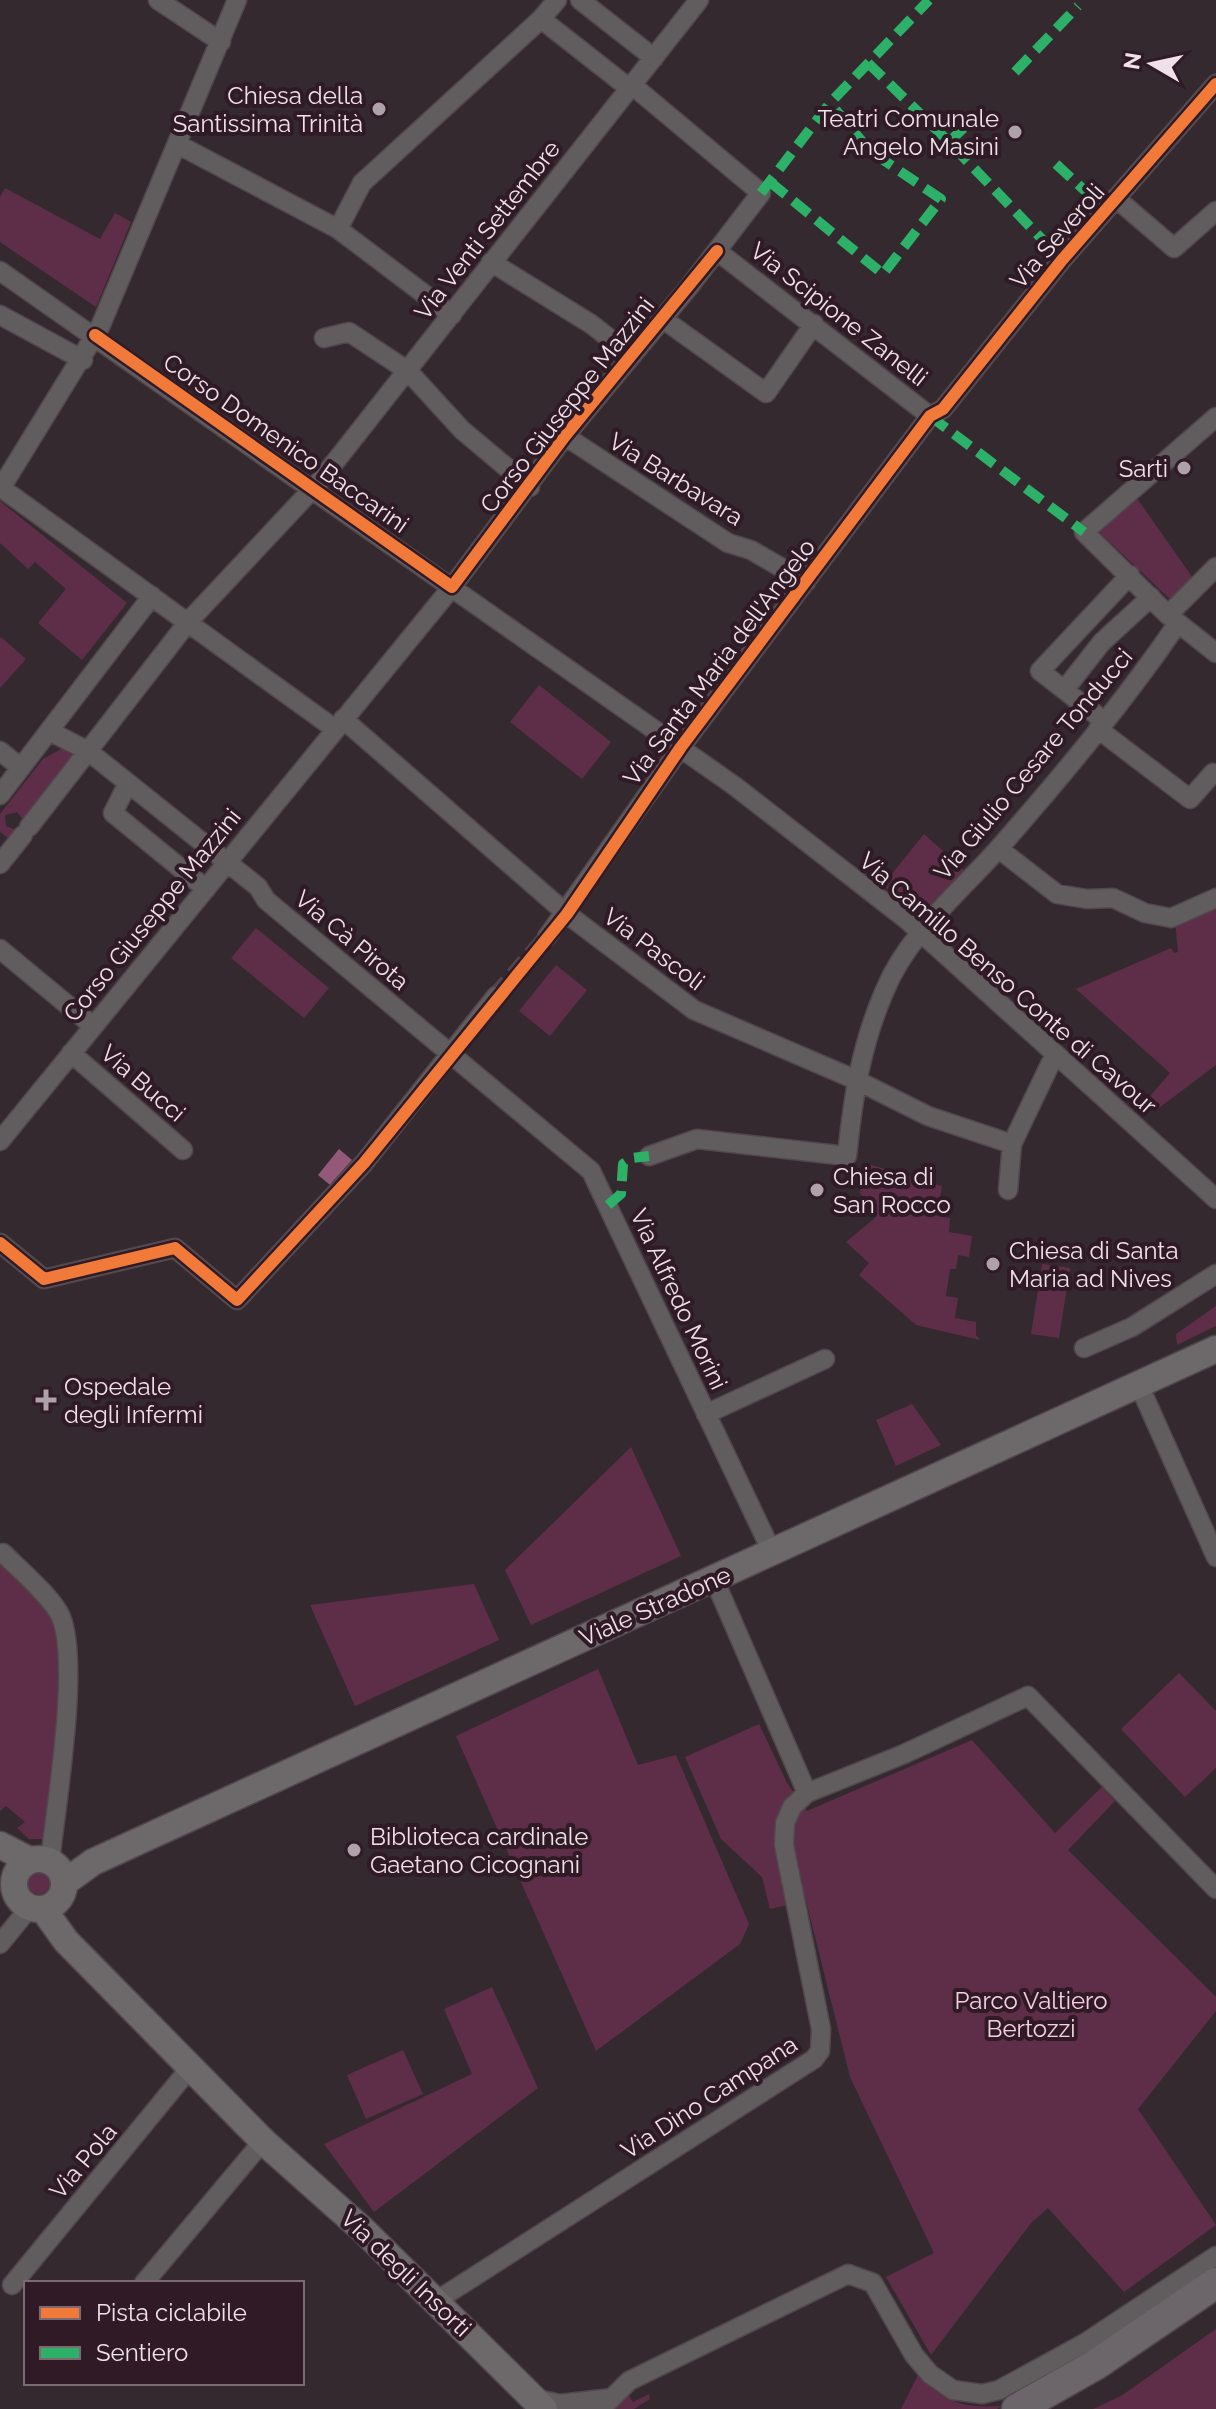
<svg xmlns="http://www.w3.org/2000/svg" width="1216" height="2409" viewBox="0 0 1216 2409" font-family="Raleway,sans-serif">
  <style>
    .green { fill: #5e2e49 }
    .water { fill: #945879 }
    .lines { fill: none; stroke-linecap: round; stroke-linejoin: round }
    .street-tunnel { stroke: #50454b; stroke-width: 18; stroke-dasharray: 18 9; stroke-linecap: butt }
    .street-casing { stroke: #51474d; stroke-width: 21 }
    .secondary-casing { stroke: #51474d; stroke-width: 29 }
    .primary-casing { stroke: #51474d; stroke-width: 33 }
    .street { stroke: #615d5f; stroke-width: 18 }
    .secondary { stroke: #6d686a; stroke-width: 26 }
    .primary { stroke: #6c6569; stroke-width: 30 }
    .quiet { stroke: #2db169; stroke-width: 10; stroke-dasharray: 20 10; stroke-linecap: butt }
    .cycleway-casing { stroke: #2f1a25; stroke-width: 17 }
    .cycleway { stroke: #f17a3a; stroke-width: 12 }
    .poi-dot { fill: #aea1a7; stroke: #2f1a25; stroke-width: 3 }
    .labels { text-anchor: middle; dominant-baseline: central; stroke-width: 8; stroke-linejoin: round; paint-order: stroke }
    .poi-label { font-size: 24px; fill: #f0e1e8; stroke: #2f1a25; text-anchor: start }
    .street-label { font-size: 24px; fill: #f0e1e8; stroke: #2f1a25 }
    .park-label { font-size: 24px; fill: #f6cfe2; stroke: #2f1a25 }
  </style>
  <rect width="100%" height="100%" fill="#34292f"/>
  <!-- green -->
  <path class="green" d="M5,188L100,239L115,213L131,222L96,307L0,242V197Z
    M1136,497L1193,578L1171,600L1099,532Z
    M0,501L127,603L82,660L38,623L66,589L35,562L28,569L0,543Z
    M1,637L26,659L0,688V638Z
    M539,685L611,742L582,779L510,722Z
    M63,748L80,753L26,824L17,812L5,815L6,826L20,832L12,841L0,832V814L43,759Z
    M924,834L965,871L926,914L915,913L883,885Z
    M1216,907V1065L1155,1111L1145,1102L1170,1073L1076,989L1171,948L1174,953L1178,952L1175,921Z
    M256,928L329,988L304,1018L231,958Z
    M556,965L587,990L550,1036L519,1011Z
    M865,1163L942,1186L937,1216L950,1218L949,1232L972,1236L969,1257L958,1255L956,1269H950L946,1296L958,1298L955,1318L976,1322V1335L980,1340L916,1325L859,1275L869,1263L846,1242L877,1216L860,1193Z
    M1042,1264L1070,1268L1059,1338L1031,1334Z
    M1216,1306V1326L1177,1345L1176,1334Z
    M912,1404L941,1445L896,1466L876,1420Z
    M631,1447L681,1556L531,1625L505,1570Z
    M0,1557C15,1573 45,1598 55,1616C71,1646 52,1801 46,1839H29L17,1828L25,1822L6,1806L0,1811Z
    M474,1584L499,1640L355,1706L310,1605Z
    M598,1669L638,1765L676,1755L749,1924L740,1944L596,2051L456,1736Z
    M1179,1673L1216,1711V1768L1185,1797L1121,1729Z
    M759,1724L787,1783L807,1811L972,1740L1055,1833L1102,1787L1115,1801L1068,1850L1216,1997V2011L1138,2109L1216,2225L1124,2292L1048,2208L1031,2223L931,2355L886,2277L934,2253L850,2077L806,1901L770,1909L762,1877L721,1839L685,1757Z
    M28 1883a11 11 0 1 1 22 0a11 11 0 1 1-22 0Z
    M492,1987L538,2088L374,2212L324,2144L472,2074L444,2009Z
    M403,2050L423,2094L366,2119L347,2075Z
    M1216,2329V2409H1093L1121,2396Z
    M920,2371C945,2404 961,2408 1002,2406L997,2409H901Z
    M628,2394L633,2402L649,2394L650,2399L634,2409H615Z"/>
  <!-- water -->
  <path class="water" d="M339,1149L352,1160L330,1185L318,1175Z"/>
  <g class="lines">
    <!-- street-tunnel -->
    <path class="street-tunnel" d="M496,996L547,937"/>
    <defs>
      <path id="street" d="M158,0L221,42
        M580,0L654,58
        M541,19L629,88
        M177,144L338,229L452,315
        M1118,200L1174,248L1216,211
        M338,229L362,183L541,19L557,0
        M717,251L930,416
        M491,262L591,324L632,356
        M0,271L736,787L907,920L1216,1199
        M0,315L83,360
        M663,319L766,393L814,324
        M324,338L349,332L408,371L462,430L530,487
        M1216,417L1084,532L1168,615L1216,653
        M565,436L728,543L751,550L806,582
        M0,487L335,729
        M1,488L100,327L237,0
        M1168,615L1216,567
        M1065,689L1102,642L1151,597
        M343,719L567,914L694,1010L854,1079L928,1116L1012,1144
        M1104,721L1040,671L1130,575
        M1098,729L1190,799L1213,773L1216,775
        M51,732L88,751L258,887L266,900L591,1171L772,1552
        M0,751L21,768
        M128,783L113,813L206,889
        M0,795L152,596
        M29,827L188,622L320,481L699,0
        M999,849L1057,894L1087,899L1113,898L1145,913L1171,918L1216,898
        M0,864L23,835
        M547,937L684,743L930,416L943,409L1062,260L1216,84
        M0,949L93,1026
        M71,1053L183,1150
        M0,1141L452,587L565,436L689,287L761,193L632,85
        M649,1156L697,1139L847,1156C853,1097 861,1045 885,990C908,934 960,892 999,848C1062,776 1124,702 1178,623
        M1008,1190L1012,1144L1055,1054
        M0,1243L44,1279L175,1248L237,1300L364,1163L496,996
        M1084,1348L1132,1327L1216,1274
        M1139,1385L1216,1557
        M706,1414L825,1359
        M3,1553C18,1568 53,1598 61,1617C80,1665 56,1805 50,1861
        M714,1579L807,1793
        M0,1944L30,1907
        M144,2283L263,2141
        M12,2285L190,2068
        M436,2301L814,2059L820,2051L821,2029L784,1845L785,1823L792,1807L807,1793L904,1754L1028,1696L1216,1889
        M533,2398L560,2404L612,2398
        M601,2409L629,2381L848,2274L873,2283L914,2355L930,2374L953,2390L982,2394L999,2390L1085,2343L1216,2256"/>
      <path id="secondary" d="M0,1845L29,1860
        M14 1884a25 25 0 1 1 50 0a25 25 0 1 1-50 0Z
        M64,1883L93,1862L1216,1349
        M43,1909L66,1941L263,2141L363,2230L544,2409"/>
      <path id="primary" d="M1017,2409L1095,2365L1216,2283"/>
    </defs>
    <!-- street casing -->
    <use href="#street" class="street-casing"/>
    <!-- secondary casing -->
    <use href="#secondary" class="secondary-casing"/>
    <!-- primary casing -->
    <use href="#primary" class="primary-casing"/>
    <!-- street -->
    <use href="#street" class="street"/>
    <!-- secondary -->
    <use href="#secondary" class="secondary"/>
    <!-- primary -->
    <use href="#primary" class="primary"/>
    <!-- quiet -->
    <path class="quiet" d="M868,63L945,138L1062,260
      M1015,72L1078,6
      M949,142L970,122
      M1056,164L1107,211
      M770,182L883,274L941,199L870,151L830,103
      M761,193L830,103L929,0
      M930,416L1084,532
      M608,1205L621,1194L623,1164L632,1158L649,1156"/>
    <defs>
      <path id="cycleway" d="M95,335L452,587L565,436L717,251
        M0,1243L44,1279L175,1248L237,1300L364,1163L567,914L681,747L930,416L943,409L1062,260L1216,84"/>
    </defs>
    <!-- cycleway casing -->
    <use href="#cycleway" class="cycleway-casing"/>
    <!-- cycleway -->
    <use href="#cycleway" class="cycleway"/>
  </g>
  <!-- markers -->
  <g class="poi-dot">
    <circle cx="379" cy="109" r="8"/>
    <circle cx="1015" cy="132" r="8"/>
    <circle cx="1184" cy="468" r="8"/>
    <circle cx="817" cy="1190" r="8"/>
    <circle cx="993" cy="1264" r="8"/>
    <path d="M42 1388h8v8h8v8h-8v8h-8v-8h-8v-8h8z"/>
    <circle cx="354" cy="1850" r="8"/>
  </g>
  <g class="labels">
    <!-- poi labels -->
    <g class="poi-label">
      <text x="363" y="95" text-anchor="end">Chiesa della<tspan x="363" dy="28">Santissima Trinità</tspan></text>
      <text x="999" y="118" text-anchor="end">Teatri Comunale<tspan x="999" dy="28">Angelo Masini</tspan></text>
      <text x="1168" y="468" text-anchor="end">Sarti</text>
      <text x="833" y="1176">Chiesa di<tspan x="833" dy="28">San Rocco</tspan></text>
      <text x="1009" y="1250">Chiesa di Santa<tspan x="1009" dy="28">Maria ad Nives</tspan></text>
      <text x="64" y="1386">Ospedale<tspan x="64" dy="28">degli Infermi</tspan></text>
      <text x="370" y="1836">Biblioteca cardinale<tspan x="370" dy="28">Gaetano Cicognani</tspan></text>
    </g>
    <!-- street labels -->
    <g class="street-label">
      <text transform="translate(487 230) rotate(-52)">Via Venti Settembre</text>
      <text transform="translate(1057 236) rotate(-49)">Via Severoli</text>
      <text transform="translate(839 314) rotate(38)">Via Scipione Zanelli</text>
      <text transform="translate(567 405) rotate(-52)">Corso Giuseppe Mazzini</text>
      <text transform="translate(286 443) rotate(35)">Corso Domenico Baccarini</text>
      <text transform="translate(676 479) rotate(32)">Via Barbavara</text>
      <text transform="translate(719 662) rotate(-53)">Via Santa Maria dell'Angelo</text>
      <text transform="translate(1033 764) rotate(-50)">Via Giulio Cesare Tonducci</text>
      <text transform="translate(152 915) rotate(-51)">Corso Giuseppe Mazzini</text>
      <text transform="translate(352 940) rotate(40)">Via Cà Pirota</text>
      <text transform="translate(654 949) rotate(37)">Via Pascoli</text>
      <text transform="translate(1008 983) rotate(41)">Via Camillo Benso Conte di Cavour</text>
      <text transform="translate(143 1083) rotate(41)">Via Bucci</text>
      <text transform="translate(679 1299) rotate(65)">Via Alfredo Morini</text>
      <text transform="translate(655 1606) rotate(-24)">Viale Stradone</text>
      <text transform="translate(709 2097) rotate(-33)">Via Dino Campana</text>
      <text transform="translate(83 2161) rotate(-50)">Via Pola</text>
      <text transform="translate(406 2273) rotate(44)">Via degli Insorti</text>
    </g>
    <!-- park labels -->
    <g class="park-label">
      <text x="1031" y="2000">Parco Valtiero<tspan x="1031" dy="28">Bertozzi</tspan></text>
    </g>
  </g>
  <!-- legend -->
  <rect x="24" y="2281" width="280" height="104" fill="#2f1a25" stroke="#7c6a73" stroke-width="2"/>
  <rect x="40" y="2307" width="40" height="12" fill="#f17a3a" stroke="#7c6a73" stroke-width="2"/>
  <text x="96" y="2321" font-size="24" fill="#f0e1e8">Pista ciclabile</text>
  <rect x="40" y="2347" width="40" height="12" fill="#2db169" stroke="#7c6a73" stroke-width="2"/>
  <text x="96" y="2361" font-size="24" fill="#f0e1e8">Sentiero</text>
  <!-- north arrow -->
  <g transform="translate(1152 64) rotate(279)" stroke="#2f1a25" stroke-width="6" paint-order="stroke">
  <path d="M0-6L14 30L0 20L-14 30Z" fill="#f0e1e8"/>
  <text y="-12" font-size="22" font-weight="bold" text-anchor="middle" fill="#f0e1e8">N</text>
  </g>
</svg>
